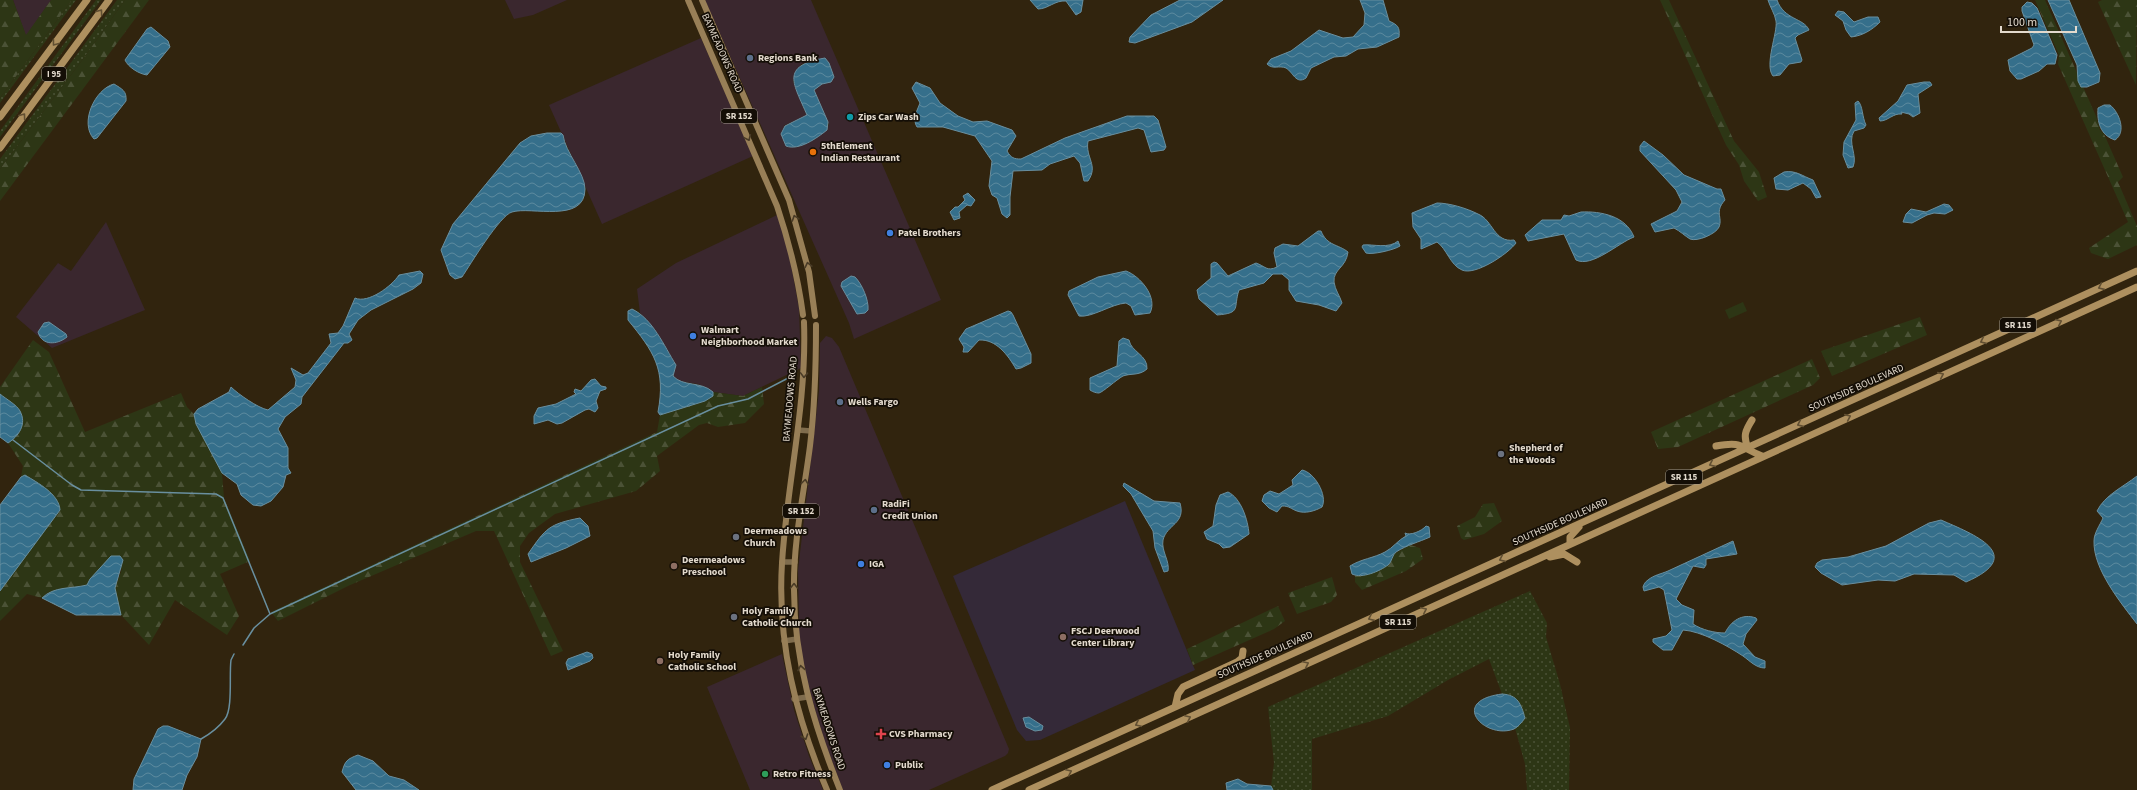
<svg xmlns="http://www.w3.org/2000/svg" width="2137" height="790" viewBox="0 0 2137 790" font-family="'Source Sans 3',sans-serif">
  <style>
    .commercial { fill: #3a272e; fill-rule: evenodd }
    .education { fill: #342938 }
    .grass { fill: url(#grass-dots) }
    .forest { fill: url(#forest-firs) }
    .garden { fill: #2d3615 }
    .water { fill: url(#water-waves); stroke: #698f9f }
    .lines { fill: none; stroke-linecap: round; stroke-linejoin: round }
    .stream { stroke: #698f9f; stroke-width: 1.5 }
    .secondary { stroke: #7f6c4d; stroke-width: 5.5 }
    .primary { stroke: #987f57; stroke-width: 6 }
    .highway { stroke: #ae905f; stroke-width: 7 }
    .oneway { stroke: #614f32 }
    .oneway2 { stroke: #493b26 }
    .service-dot { fill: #5c6f8a; stroke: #140e06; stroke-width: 1.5 }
    .culture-dot { fill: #0f9aa8; stroke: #140e06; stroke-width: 1.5 }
    .food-dot { fill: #e8710a; stroke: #140e06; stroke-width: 1.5 }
    .shop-dot { fill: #3f7fe0; stroke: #140e06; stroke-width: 1.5 }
    .worship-dot { fill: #6b7280; stroke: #140e06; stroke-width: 1.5 }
    .education-dot { fill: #8d6e63; stroke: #140e06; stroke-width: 1.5 }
    .health-dot { fill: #e0444e; stroke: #140e06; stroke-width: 1.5 }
    .leisure-dot { fill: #2e9e5b; stroke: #140e06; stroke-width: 1.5 }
    .labels { text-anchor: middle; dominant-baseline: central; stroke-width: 3.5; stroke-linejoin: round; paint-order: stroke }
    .shield { fill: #140e06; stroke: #a59d91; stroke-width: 1 }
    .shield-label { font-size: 9px; font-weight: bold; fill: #e3dacd }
    .street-label { font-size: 10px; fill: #e3dacd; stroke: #140e06 }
    .poi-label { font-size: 10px; font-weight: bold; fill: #e3dacd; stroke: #140e06; text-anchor: start }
  </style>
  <defs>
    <pattern id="grass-dots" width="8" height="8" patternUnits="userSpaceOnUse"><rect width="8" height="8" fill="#2d3615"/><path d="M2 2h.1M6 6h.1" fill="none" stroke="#4b5236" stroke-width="1.8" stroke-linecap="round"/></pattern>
    <pattern id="forest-firs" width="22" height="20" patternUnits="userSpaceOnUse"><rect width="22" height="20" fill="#2d3615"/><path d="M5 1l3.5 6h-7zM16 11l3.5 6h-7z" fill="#4b5236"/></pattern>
    <pattern id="water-waves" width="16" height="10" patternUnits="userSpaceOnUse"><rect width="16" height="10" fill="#356f8b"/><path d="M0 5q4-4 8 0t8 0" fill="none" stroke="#5c8a9f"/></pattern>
  </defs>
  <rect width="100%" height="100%" fill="#31240e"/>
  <!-- commercial -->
  <path class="commercial" d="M13,0H51L26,36Z
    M505,0H567L533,15L514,19Z
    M705,0H811L941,300L854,339L849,323ZM825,58L829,63L834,77L831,82L822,84L814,90L829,125L815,138L797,147L786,146L781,134L785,125L807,116L793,81L801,64Z
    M701,38L753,156L602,224L549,105Z
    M777,215L787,243L799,308L801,368L743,396L713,392L698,384L678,381L673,376L676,365L654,329L640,313L637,289L676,263Z
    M106,222L145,310L52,348L16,317L58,263L71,271Z
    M826,336L832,338L839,347L1009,749L1008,753L1005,756L929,790H843L823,738L804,672L799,632L798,570L819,391L820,343Z
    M782,654L794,710L809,756L823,790H750L707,687Z"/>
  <!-- education -->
  <path class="education" d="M1125,501L1195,670L1040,740L1026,741L1017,730L953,576Z"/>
  <!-- grass -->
  <path class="grass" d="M72,0H76L0,103V98Z
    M96,0H101L0,137V131Z
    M117,0H125L83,59L0,169V159Z
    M1530,591L1547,623L1546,637L1560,684L1570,728L1569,790H1527L1525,764L1515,728L1525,718C1521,704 1518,695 1502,694L1489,659L1448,680L1388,716L1312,739V790H1273L1271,786L1274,763L1268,707Z"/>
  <!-- forest -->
  <path class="forest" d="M0,0H13L26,35L51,0H72L0,98Z
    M125,0H149L0,201V169L83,59Z
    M1660,0H1669L1734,141L1759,172L1767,197L1758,201L1744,181L1739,165L1726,145Z
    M2035,0H2045L2096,116L2100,130L2104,134L2123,177L2118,182L2137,226V245L2108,259L2091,253L2089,248L2128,222L2058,64L2059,55Z
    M2102,0H2137L2136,85L2098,2Z
    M1920,317L1927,335L1832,376L1821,351Z
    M33,340L49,352L85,432L181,393L187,407L194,414L196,424L222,473L224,498L250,561L220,574L239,616L227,635L175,600L149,645L121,615L115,588L122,569L90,579L87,585L47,593L42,598L27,594L0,621V591L60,510C56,493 40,484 25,475L21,477L23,466L8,443C19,436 27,424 20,411C17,405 6,399 0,394V387Z
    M1812,359L1820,378L1813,385L1678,447L1658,449L1651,432Z
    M762,387L764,404L745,423L718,427L707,423L699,425L657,456L660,471L636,491L555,514L529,533L520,546V562L563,651L551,656L494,531H476L348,586L278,621L271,612L657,432L660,415L705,401L713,396V392L743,396Z
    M1494,503L1502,521L1484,534L1464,540L1461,538L1457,526L1475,517L1483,504Z
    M1410,545L1420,548L1423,559L1406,571L1362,590L1355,582V576H1360L1391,561L1394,554Z
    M1332,577L1337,595L1331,602L1297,614L1288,593Z
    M1278,606L1285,621L1274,629L1193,665L1187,649Z"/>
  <!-- garden -->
  <path class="garden" d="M1743,302L1747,311L1729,319L1725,310Z"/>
  <!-- water -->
  <path class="water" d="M1030,0H1083L1081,12L1076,15L1066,1C1055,0 1048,9 1038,9Z
    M1180,0H1223L1192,22L1135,43L1129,42L1130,37L1151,15Z
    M1360,0H1383L1389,21C1398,25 1400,27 1399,37L1377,47L1358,49L1346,56L1334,57L1311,68L1306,78C1296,85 1293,72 1286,68C1279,65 1273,70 1267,64L1271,59L1291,51L1319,30L1343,38L1353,37L1364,25L1365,13Z
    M1768,0H1777C1784,20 1804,18 1809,30L1798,35L1795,38L1802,60L1801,62L1789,64L1780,75L1773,76C1764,65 1778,32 1776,21C1775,14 1770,7 1768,0Z
    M2048,0H2069L2100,73L2099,82L2087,87H2081L2078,81L2077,65Z
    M2027,2L2032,3L2037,8L2057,55L2055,64H2047L2039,71L2021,79H2017L2010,71L2008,60L2032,48L2034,45L2022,11V7Z
    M1838,11L1844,12L1854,22L1868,17H1878L1880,22C1872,30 1862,36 1851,37L1846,30L1843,21L1835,15Z
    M151,27L168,41L170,47L147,75C139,74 128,67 125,60L147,29Z
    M825,58L829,63L834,77L831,82L822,84L814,90L828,122L827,130C817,138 799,151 786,146L781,134L785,126L807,115C794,84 779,66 825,58Z
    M916,82L930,88L940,103L958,116L973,122L987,121L1012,130L1016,136L1007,151C1011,158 1014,159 1021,159L1065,138L1127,116H1154L1158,120L1166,147L1164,150L1151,152L1144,130L1138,128L1088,141C1085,158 1099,165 1088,181H1084L1080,163L1074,156L1050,164L1042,170L1013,171L1010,197V215L1007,218L1002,214L997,198L992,195L989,186L992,161L975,136L943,127H917C912,119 917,111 920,103L912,88Z
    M1924,82H1930L1932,85L1918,94L1920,113L1913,117L1909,114L1901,112L1902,114C1893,113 1888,121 1880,121L1879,118L1898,101L1907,85Z
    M114,84C122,89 127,91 126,101L97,138L94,139C79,123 95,89 114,84Z
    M1858,101C1863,106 1862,117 1866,125L1864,128L1854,131C1847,143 1858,155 1853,167L1848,168L1843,155L1844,142L1856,120L1855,103Z
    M2104,105H2110C2119,112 2127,132 2115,140C2100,135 2097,122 2098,108Z
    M547,133H561L563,135C565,152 585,173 585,189C585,224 531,206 512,212C500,215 470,265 462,277L455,279L450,275L441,250L453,224L520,143L531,136Z
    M1644,141L1663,155L1684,175L1717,189H1721L1725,200C1714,212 1723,217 1719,227C1716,234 1697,242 1690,239C1685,236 1680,231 1674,228L1655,232L1651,224L1677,211L1682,202L1676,190L1640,151V146Z
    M1784,172C1796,170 1802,176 1813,180L1821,197L1816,198L1811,189L1803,183L1788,190L1776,189L1774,178Z
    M968,193L975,200L971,206L967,205L959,212L960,218L954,220L950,212L955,207H958L965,200L963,196Z
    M1437,203C1449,203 1466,208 1478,214C1493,220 1494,243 1514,240L1516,243C1508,254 1475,276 1462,270C1450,265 1447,249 1437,242L1421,249V239L1413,227L1412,213Z
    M1944,204L1949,205L1953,210L1945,214L1934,213L1927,215L1912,223L1903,222L1906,214L1911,209L1926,212Z
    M1581,212C1601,211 1626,216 1634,237C1618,243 1592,268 1576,260L1564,234L1528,241L1525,235L1542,220H1561L1564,215L1569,216Z
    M1318,231H1321C1327,246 1338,244 1348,252C1346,268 1333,269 1334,282C1335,290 1340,296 1342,303L1336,311L1319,305L1296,301L1289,290V280L1282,274H1273L1264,283L1239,290C1233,308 1242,313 1217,315L1199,299L1197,290L1211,278V264L1214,262L1217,263L1228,276L1256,263C1265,266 1267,272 1277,267L1274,253L1275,248L1283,244L1298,246Z
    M1398,241L1400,246C1394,250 1372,255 1366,253L1362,247L1363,245C1373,244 1389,249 1398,241Z
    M420,271L423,274L421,283L413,289L371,310L358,320L349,334L352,340L348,343H344L302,397L301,404L285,417L278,429L288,448V468L291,473L286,475L283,487L271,501L261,506L253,505L241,495L237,484L222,473L196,424L194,414L198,409L229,392L231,387C238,394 258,408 268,410L295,387L296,380L291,368L303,375L308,373L331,343L329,334L338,333L343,326L355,298C368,304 392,286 399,275Z
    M1126,271C1140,276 1158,297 1150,313L1135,315L1131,306L1126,303C1111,304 1092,318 1079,316L1068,295L1069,291L1098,277Z
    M851,276L855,277C862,284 869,300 868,310L865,313L857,314L841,286L842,282Z
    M632,309C653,319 664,346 676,365L673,376C683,387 701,381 713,392V396L705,401L660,415L658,412C666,369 654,352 628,320V311Z
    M1008,311L1011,312L1013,315L1031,354V363L1021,368L1016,369C1008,355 996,339 979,340L968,352H963L964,347L959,339L966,329Z
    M49,322L66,334L67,337C57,345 42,346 38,332L44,323Z
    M1123,338L1129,340C1131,352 1148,355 1147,369C1139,376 1131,373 1123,376C1116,380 1103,392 1099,393C1096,393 1093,392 1090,390V378L1117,366L1119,341Z
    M595,379L601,386L606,387V389L600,391L596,401L598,408L595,412L589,409L585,410L562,423L557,424L548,420L534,424V416L538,408L556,404L576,394L574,392L575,389L581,391L591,380Z
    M0,394C6,399 17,405 20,411C27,424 19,436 8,443L0,437Z
    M1302,470C1314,472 1328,495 1322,507C1315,511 1305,514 1297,511C1291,509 1290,506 1282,506L1277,512L1269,508L1262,501L1264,495L1270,491L1279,494L1293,485L1292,480Z
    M25,475C38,483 59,494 60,510L0,591V505L21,477Z
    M2137,476V624C2121,603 2093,569 2094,541C2094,533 2100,525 2103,518L2097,511C2105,495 2123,487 2137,476Z
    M1124,483L1154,501L1180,503C1186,524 1167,524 1163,540C1161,551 1170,561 1168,571L1164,572L1155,548L1153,531L1131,494L1123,486Z
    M1228,492C1241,498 1248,520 1249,534L1230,547L1223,548L1219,544L1207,539L1204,532L1213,526L1216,505L1220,495Z
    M580,518L588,526L590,536L566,548L531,562L528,554C546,528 549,524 580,518Z
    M1941,520C1973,534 2028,555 1966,582L1954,575L1914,574L1895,581L1878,580L1842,585L1821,573L1815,567L1817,563L1822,560L1848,557L1886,546L1929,523Z
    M1426,526L1429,527L1430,537C1419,542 1407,545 1396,552C1392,555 1392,562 1388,565C1380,571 1362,579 1352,574L1350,566C1361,559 1374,558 1385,552C1393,548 1398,540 1406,536L1405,533C1410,536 1422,531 1426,526Z
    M1733,541L1737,554L1706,559V565L1704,568L1693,566L1676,599L1682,605L1694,610L1693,624C1702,630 1715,633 1725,633C1731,621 1742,613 1756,618L1757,620L1746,634L1743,644L1755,657L1765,661V668C1756,668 1750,661 1743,656C1728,646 1701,631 1683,630L1672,650H1663L1653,642V639L1666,636L1672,630L1664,590L1659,587L1644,591L1643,587C1644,584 1645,582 1648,580C1654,575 1661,574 1668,571C1690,561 1711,551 1733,541Z
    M111,556H120L123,560L115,588L121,615H76L42,598C54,586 71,589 87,585L90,579Z
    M587,652L592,654L593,658L590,661L568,670L566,663L568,659Z
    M1502,694C1518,695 1521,704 1525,718C1522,722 1518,727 1514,729C1485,740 1448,701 1502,694Z
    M1029,717L1043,726L1042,730L1035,731L1026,727L1023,718Z
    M163,726H168L201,739L197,757L187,775L182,790H133L134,779L158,729Z
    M358,755L373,761L389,776L404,780L419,790H356L342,772C345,761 347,759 358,755Z
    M1238,779L1247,784L1271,786L1273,790H1227L1226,783Z"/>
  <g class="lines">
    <!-- stream -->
    <path class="stream" d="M13,440L72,485L81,490L216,494L223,498L270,614
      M243,645L254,628L270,614L718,406L748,399L794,375
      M201,739C210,734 219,727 225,719C233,709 229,674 231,660L234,654"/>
    <!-- secondary -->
    <path class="secondary" d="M798,430L811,431
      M782,562H795
      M784,641L797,639
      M794,699L807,697"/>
    <!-- primary -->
    <path class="primary" d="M688,0L777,206C789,242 798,277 803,315
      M702,0L789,200L809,272L815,316
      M804,322C807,405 787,482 782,563C777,643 796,717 827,790
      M816,325C816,366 815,405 810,446C804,493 793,542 794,590C794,661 814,725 840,790"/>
    <!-- highway -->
    <path class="highway" d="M0,117L87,0
      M0,148L109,0
      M1716,446C1743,441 1739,447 1762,456
      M1748,448C1743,436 1745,431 1752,420
      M1570,543V537L1579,527
      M1550,557L1564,554L1577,562
      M1175,707L1178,694L1183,687L1237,662L1242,658L1243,651
      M992,790L2137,271
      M1029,790L2137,287"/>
  </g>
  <!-- one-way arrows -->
  <defs><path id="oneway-chevron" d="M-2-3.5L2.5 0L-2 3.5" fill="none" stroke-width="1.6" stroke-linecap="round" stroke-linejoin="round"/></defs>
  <g class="oneway">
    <use href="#oneway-chevron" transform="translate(100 12) rotate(-54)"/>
    <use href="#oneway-chevron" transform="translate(55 43) rotate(127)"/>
    <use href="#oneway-chevron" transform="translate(23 116) rotate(-54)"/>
    <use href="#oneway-chevron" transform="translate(2101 287) rotate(156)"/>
    <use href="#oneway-chevron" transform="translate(2059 322) rotate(-24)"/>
    <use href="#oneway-chevron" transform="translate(1983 341) rotate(156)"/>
    <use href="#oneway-chevron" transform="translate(1941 375) rotate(-24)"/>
    <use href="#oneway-chevron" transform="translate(1848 417) rotate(-24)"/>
    <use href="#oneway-chevron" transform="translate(1800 424) rotate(156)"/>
    <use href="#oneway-chevron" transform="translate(1712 464) rotate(156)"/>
    <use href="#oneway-chevron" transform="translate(1502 559) rotate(156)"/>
    <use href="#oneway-chevron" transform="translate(1424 610) rotate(-25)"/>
    <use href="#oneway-chevron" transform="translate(1371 618) rotate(156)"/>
    <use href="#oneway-chevron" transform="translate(1306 664) rotate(-25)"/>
    <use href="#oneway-chevron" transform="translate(1188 718) rotate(-25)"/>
    <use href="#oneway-chevron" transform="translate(1138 724) rotate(155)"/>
    <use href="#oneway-chevron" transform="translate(1069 772) rotate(-25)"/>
  </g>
  <g class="oneway2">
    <use href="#oneway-chevron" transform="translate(748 138) rotate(66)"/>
    <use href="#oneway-chevron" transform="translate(795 218) rotate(-108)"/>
    <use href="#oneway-chevron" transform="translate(808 265) rotate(-103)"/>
    <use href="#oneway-chevron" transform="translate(804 375) rotate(92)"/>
    <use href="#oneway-chevron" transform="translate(805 482) rotate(-83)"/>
    <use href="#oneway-chevron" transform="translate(794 586) rotate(-89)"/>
    <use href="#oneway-chevron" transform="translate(801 668) rotate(-100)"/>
    <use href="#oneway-chevron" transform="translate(805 737) rotate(71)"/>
  </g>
  <!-- markers -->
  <g class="service-dot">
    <circle cx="750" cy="58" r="4"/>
    <circle cx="840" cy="402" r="4"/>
    <circle cx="874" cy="510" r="4"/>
  </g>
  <circle class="culture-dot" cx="850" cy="117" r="4"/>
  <circle class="food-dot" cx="813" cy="152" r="4"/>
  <g class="shop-dot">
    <circle cx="890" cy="233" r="4"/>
    <circle cx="693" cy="336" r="4"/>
    <circle cx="861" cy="564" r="4"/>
    <circle cx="887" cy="765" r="4"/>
  </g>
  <g class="worship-dot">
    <circle cx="1501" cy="454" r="4"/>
    <circle cx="736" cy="537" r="4"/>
    <circle cx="734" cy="617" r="4"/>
  </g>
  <g class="education-dot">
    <circle cx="674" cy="566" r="4"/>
    <circle cx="1063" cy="637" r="4"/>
    <circle cx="660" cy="661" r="4"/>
  </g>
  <path class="health-dot" d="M879 728h4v4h4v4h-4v4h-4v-4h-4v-4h4z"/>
  <circle class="leisure-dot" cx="765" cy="774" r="4"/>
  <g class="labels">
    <!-- shield labels -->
    <g class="shield">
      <rect x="42" y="67" width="24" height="14" rx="3"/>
      <rect x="721" y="109" width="36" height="14" rx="3"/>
      <rect x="2000" y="318" width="36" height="14" rx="3"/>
      <rect x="1666" y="470" width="36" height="14" rx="3"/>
      <rect x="783" y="504" width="36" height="14" rx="3"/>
      <rect x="1380" y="615" width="36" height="14" rx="3"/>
    </g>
    <g class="shield-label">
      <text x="54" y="74">I 95</text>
      <text x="739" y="116">SR 152</text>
      <text x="2018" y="325">SR 115</text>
      <text x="1684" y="477">SR 115</text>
      <text x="801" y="511">SR 152</text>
      <text x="1398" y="622">SR 115</text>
    </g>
    <!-- street labels -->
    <g class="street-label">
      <text transform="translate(722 53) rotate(66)">BAYMEADOWS ROAD</text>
      <text transform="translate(1856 388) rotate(-24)">SOUTHSIDE BOULEVARD</text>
      <text transform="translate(790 399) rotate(-85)">BAYMEADOWS ROAD</text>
      <text transform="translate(1560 522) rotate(-24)">SOUTHSIDE BOULEVARD</text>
      <text transform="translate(1265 655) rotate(-24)">SOUTHSIDE BOULEVARD</text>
      <text transform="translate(829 729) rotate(72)">BAYMEADOWS ROAD</text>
    </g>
    <!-- poi labels -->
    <g class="poi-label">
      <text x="758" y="58">Regions Bank</text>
      <text x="858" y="117">Zips Car Wash</text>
      <text x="821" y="146">5thElement<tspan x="821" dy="12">Indian Restaurant</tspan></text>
      <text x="898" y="233">Patel Brothers</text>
      <text x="701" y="330">Walmart<tspan x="701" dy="12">Neighborhood Market</tspan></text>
      <text x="848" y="402">Wells Fargo</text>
      <text x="1509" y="448">Shepherd of<tspan x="1509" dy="12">the Woods</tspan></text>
      <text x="882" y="504">RadiFi<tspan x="882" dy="12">Credit Union</tspan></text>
      <text x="744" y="531">Deermeadows<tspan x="744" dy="12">Church</tspan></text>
      <text x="682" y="560">Deermeadows<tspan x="682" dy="12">Preschool</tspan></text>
      <text x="869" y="564">IGA</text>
      <text x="742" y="611">Holy Family<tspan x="742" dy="12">Catholic Church</tspan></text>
      <text x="1071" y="631">FSCJ Deerwood<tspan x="1071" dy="12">Center Library</tspan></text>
      <text x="668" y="655">Holy Family<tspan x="668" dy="12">Catholic School</tspan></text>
      <text x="889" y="734">CVS Pharmacy</text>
      <text x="895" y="765">Publix</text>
      <text x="773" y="774">Retro Fitness</text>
    </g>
  </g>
  <!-- scale -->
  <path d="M2001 26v6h75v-6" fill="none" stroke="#e3dacd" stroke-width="2"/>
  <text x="2007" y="26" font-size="12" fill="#e3dacd" stroke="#140e06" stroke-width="3" paint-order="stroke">100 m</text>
</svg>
